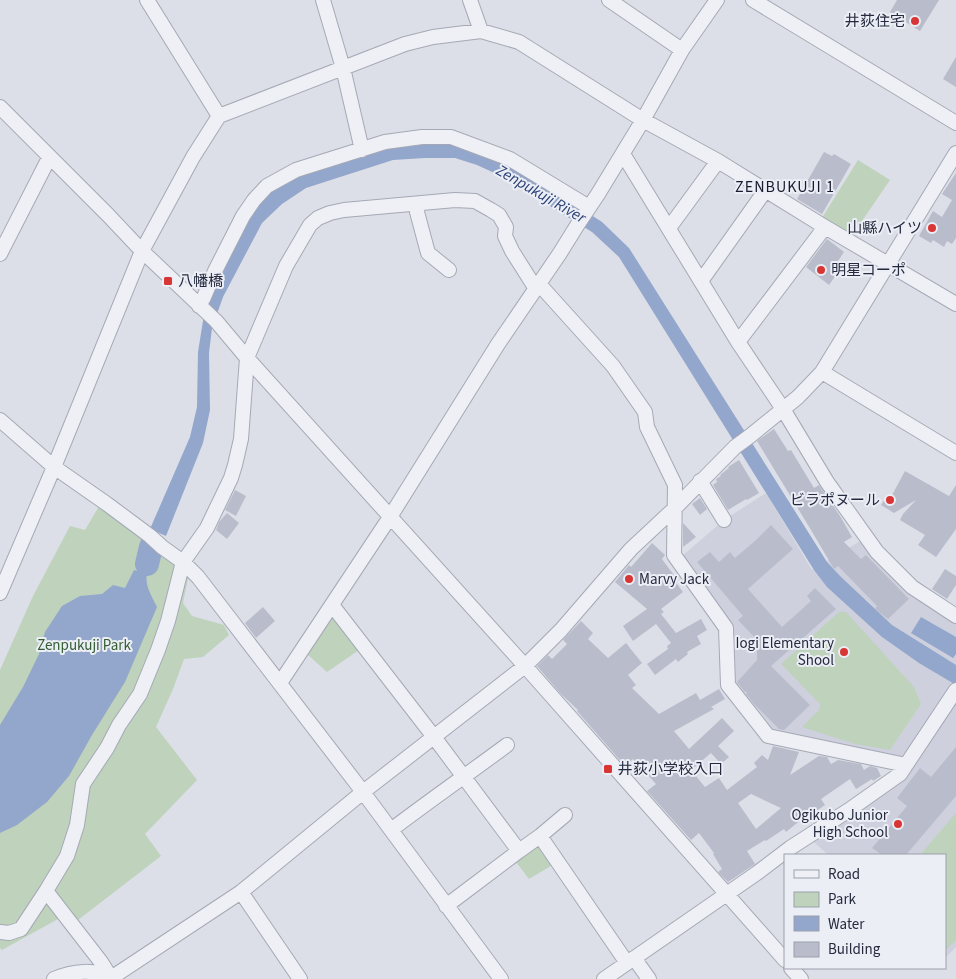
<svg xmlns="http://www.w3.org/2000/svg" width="956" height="979" viewBox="0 0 956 979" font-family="'Source Sans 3','Noto Sans JP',sans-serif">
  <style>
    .built { fill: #ced1dd }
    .green { fill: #bed2bc }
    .water { fill: #93a6cb }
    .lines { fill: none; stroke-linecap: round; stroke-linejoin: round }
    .river { stroke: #93a6cb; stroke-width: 24 }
    .building { fill: #b9bdcb; fill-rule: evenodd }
    .minor-casing { stroke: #a5a9b5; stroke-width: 16 }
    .minor { stroke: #eff0f6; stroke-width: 14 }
    .poi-dot { fill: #d83535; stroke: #ebeef5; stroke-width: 2 }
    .labels { text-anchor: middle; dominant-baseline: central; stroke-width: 4; stroke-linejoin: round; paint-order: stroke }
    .poi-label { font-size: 15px; fill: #252a3f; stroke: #ebeef5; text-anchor: end }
    .park-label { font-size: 15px; fill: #325c31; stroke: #ebeef5 }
    .neighbourhood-label { font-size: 16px; letter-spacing: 1px; fill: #171c2f; stroke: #ebeef5 }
    .water-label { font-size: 16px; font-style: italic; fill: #2c4176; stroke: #ebeef5 }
  </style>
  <rect width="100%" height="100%" fill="#dcdfe7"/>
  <!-- built -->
  <path class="built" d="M766,493L812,570L860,541L879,563L956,622V679L904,759L771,730L733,683L732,626L681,557L724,520Z
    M956,697V947L945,958V855H828L814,842L907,777Z"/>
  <!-- green -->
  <path class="green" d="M858,160L890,180L851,237L822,218Z
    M101,503L170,557L188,578L183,603L192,616L224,625L229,635L203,657L184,659L173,689L156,727L197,780L145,834L161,856L78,920L67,914L2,950L0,948V670L33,596L70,526L85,530Z
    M839,612H846L914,687L921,704L890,750L855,744L802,727L819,710L820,704L781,664Z
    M333,614L359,650L327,672L307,654Z
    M956,813V940L945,951V855H920Z
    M538,842L554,864L529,879L513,858Z"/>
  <!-- water -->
  <path class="water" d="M455,141L506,160L602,222L629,248L827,562L840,576L892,625L956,665V685L919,663L882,637L827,587L814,570L619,257L592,232L501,176L477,165L455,158H425L393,160L306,188L282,204L262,223L223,297L212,328L209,353L210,410L203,443L166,536L150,529L190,437L197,407L198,352L207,296L248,216L272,191L298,175L394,145Z
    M145,563L150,564C142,581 149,591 157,607L125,682L92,735L69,776L47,802L17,825L0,833V725L23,687L39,654L45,632L62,606L80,596L102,594L113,585L125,588L134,570L141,572Z
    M921,617L956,637V654L953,658L911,633Z"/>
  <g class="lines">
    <!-- river -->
    <path class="river" d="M147,564L151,547"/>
  </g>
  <!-- building -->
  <path class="building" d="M897,0H939L920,31L890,12Z
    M956,57V87L943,79Z
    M824,152L832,156L834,154L851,164L822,214L797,199Z
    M956,173V238L952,244L947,241L944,247L933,240L931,243L919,236L933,211L942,217L952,200L942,194Z
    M827,239L844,252L838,261L840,262L837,265L841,268L829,285L806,267Z
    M774,429L788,451L791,450L814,488L819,485L840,516L852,537L844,542L861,559L866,555L909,599L888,619L875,609L877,606L838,566L834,569L811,530L757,441Z
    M739,460L759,493L747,500L746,499L728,510L713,485L717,482L716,479L721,476L720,475L729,468L728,467Z
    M905,471L949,496L956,485V529L936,557L918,545L925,535L900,520L903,514L916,500L894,513L881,505L888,495L891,497Z
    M235,490L246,496L236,516L225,510Z
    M700,498L707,509L700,515L692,504Z
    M227,513L239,523L227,539L216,530L219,522Z
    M683,523L696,537L683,547Z
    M771,525L793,549L748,589L782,627L811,601L807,596L815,588L836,609L771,666L810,705L784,730L779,729L754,704L746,694L747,693L746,691L745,692L737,682L757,660V648L760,643L738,620L743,616L697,562L710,552L719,562L730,552L735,558L756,540Z
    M652,543L665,555L662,559L676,578L674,580L683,592L661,609L664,612L661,614L676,633L701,619L707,630L697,636L701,644L687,652L688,654L678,662L676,659L655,675L647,664L668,649L667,646L671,643L656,624L633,641L623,626L647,609L615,582L629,565L631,567Z
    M945,569L956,576V585L947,599L932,589Z
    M263,607L275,621L256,638L245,623Z
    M581,621L593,633L588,639L608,658L626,643L642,663L628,675L636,685L632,688L659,714L696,693L700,700L719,689L725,699L711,707L714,709L674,731L689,749L722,718L734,731L718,746L729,757L721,764L711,753L691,770L705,787L719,778L727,790L757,767L754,763L762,755L768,760L773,746L799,752L790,775L819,756L827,757L831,764L838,760L861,764L864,770L870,766L877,768L881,776L873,781L872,779L856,789L850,779L821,799L825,805L809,816L808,814L786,832L784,829L766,841L765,840L747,851L755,864L728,882L718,872L722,869L713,854L714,853L699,833L691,840L647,791L656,784L633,759L625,766L577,711L578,710L560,693L537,666L548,655L552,659L567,644L563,640ZM751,794L781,808L756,829L738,803Z
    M956,747V796L906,855H882L872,848L907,806L897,798L920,768L931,777Z"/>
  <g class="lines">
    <defs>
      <path id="minor" d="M323,0L343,68L362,150
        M470,0L481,31
        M609,0L682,50
        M753,0L956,123
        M0,107L108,215L142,251L216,321L247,358L525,666L785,960
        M219,116L405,44L433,37L481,31L519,42L643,120L718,161L825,227L956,304
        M623,154L738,342L783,409L827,482L877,552L912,587L956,616
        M418,204L417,212L428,253L449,270
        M669,228L718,161
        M0,254L49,158
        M701,281L765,191
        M539,284L613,366L645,412L647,427L675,485L674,555L726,628L728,685L768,736L906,765
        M536,289L512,251L505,236L506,227L499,215L491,210L475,201L455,200L344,210L330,213L318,218L310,225L286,266L247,358L241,439L235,465L231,478L207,528L183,562L168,621L158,650L140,694L119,725L107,748L83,784L77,825L67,856L46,891L101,962L111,978L241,892L363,792L525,666L561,630L631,549L675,508L735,447L750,436L798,397L822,372L956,453
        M199,306L204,297L215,271L243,216L254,200L267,186L296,170L385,142L422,137H451L510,159L589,207
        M738,342L825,227
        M822,372L956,153
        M0,420L54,467L107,504L150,536L162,547L183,562L198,577L363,792L501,979
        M700,481L724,520
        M0,593L54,467L142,251L193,157L219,116L147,0
        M332,605L434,737L519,851
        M280,683L390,517L498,344L560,253L578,224L598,194L643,120L682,50L717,0
        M391,830C429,801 468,774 507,745
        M540,836L627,963
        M241,892L300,979
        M446,906L519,851L540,836L565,815
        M0,932L9,933L21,929L46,891
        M634,958L649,979
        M791,968L801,979
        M54,979C72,971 95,968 112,979
        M604,979L757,873L790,848L849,810L900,774L956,690"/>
    </defs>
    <!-- minor casing -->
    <use href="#minor" class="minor-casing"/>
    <!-- minor -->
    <use href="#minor" class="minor"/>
  </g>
  <!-- markers -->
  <g class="poi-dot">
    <circle cx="915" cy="21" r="5"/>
    <circle cx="932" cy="228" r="5"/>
    <circle cx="821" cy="270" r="5"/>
    <rect x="163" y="276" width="10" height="10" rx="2.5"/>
    <circle cx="890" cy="500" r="5"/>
    <circle cx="629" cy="579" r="5"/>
    <circle cx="844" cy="652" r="5"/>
    <rect x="603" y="764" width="10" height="10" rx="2.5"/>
    <circle cx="898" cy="824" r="5"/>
  </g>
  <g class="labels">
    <!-- poi labels -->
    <g class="poi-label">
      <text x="905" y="21">井荻住宅</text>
      <text x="922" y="228">山縣ハイツ</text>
      <text x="831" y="270" text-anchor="start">明星コーポ</text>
      <text x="178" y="281" text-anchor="start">八幡橋</text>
      <text x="880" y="500">ビラポヌール</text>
      <text x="639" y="579" text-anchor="start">Marvy Jack</text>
      <text x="834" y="643">Iogi Elementary<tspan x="834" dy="17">Shool</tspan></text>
      <text x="618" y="769" text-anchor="start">井荻小学校入口</text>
      <text x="888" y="815">Ogikubo Junior<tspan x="888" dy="17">High School</tspan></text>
    </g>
    <!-- park labels -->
    <g class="park-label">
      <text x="84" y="645">Zenpukuji Park</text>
    </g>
    <!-- neighbourhood labels -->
    <g class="neighbourhood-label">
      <text x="785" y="187">ZENBUKUJI 1</text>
    </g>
    <!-- water labels -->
    <g class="water-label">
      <text transform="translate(541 194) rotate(30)">Zenpukuji River</text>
    </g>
  </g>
  <!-- legend -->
  <rect x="784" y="854" width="162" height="115" fill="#ebeef5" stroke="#9ca0ac"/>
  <rect x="794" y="870" width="25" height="8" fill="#eff0f6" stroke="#9ca0ac"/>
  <text x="828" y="879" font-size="15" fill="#252a3f">Road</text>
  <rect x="794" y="892" width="25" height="15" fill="#bed2bc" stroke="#9ca0ac"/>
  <text x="828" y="904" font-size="15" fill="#252a3f">Park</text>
  <rect x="794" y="916" width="25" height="15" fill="#93a6cb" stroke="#9ca0ac"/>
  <text x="828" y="929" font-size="15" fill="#252a3f">Water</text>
  <rect x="794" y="942" width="25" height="15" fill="#b9bdcb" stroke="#9ca0ac"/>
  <text x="828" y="954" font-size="15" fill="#252a3f">Building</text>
</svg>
